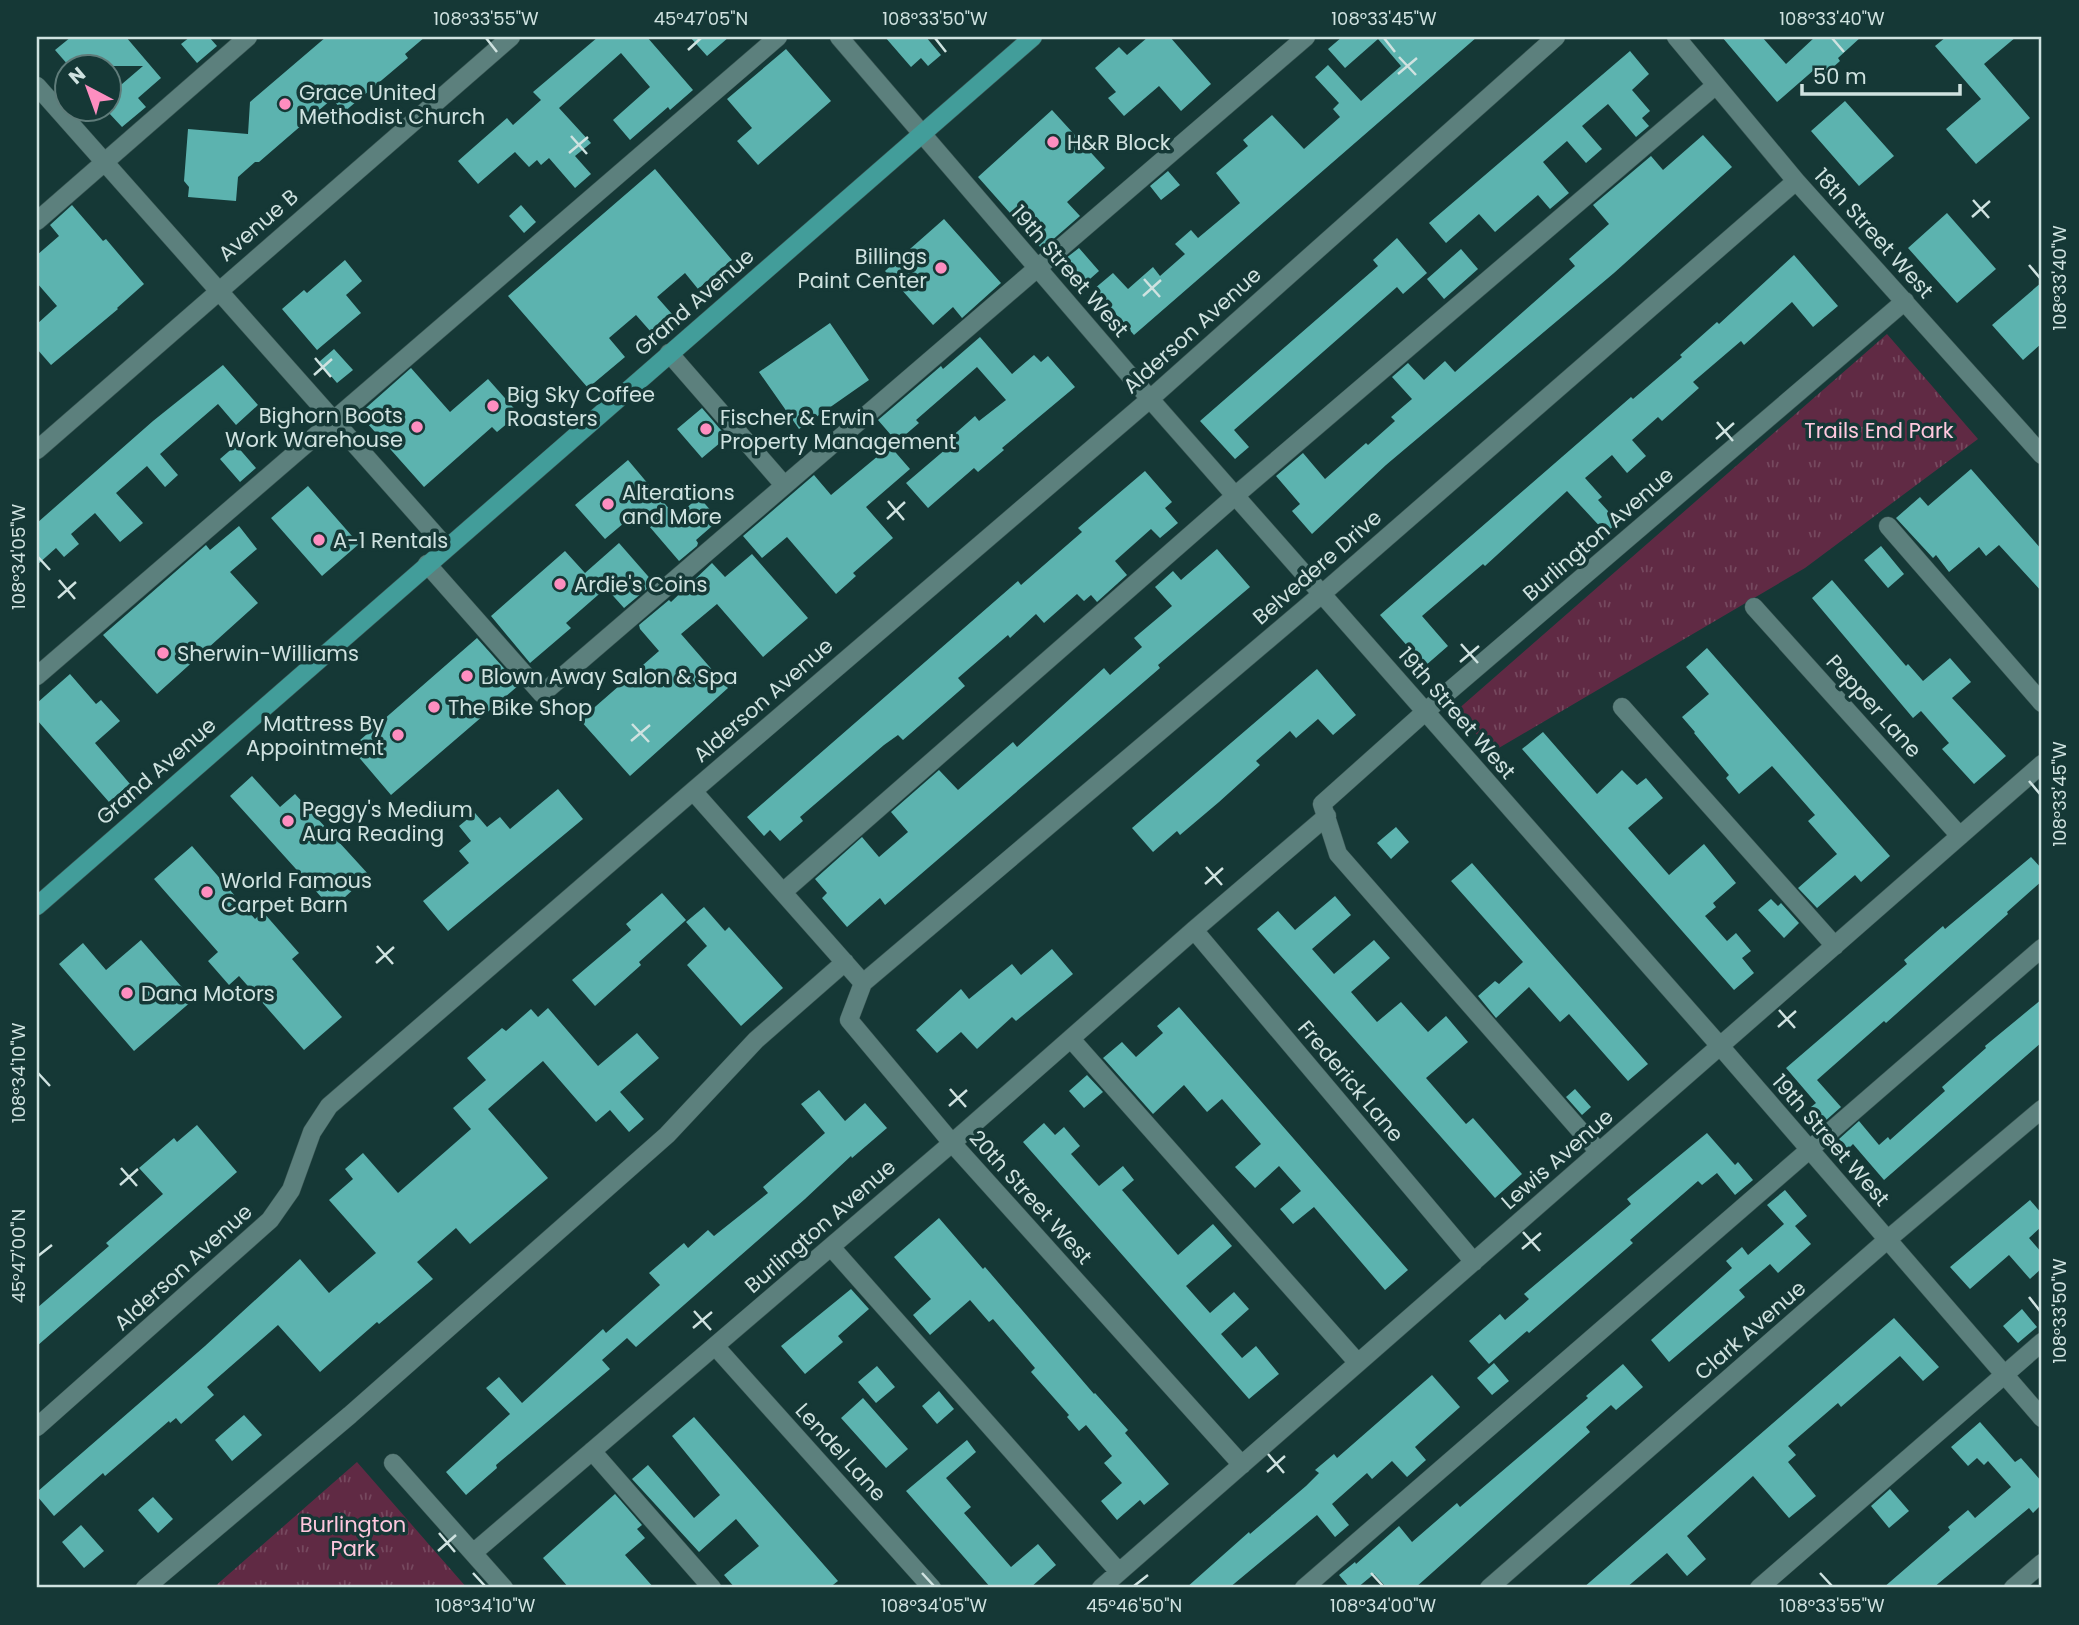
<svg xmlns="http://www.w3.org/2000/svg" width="2079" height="1625" viewBox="0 0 2079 1625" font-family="Poppins,sans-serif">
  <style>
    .park { fill: url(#park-tufts) }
    .building { fill: #5cb3af }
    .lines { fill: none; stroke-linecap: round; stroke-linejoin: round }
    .minor-casing { stroke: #3a5654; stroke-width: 19 }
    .major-casing { stroke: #3a5654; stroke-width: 19 }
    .minor { stroke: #5c807d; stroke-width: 18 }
    .major { stroke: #429d9a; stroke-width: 18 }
    .ticks { fill: none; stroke: #cfe2e0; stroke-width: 2.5 }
    .poi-dot { fill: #fd8ec0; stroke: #153836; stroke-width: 2.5 }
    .labels { text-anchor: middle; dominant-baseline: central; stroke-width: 7; stroke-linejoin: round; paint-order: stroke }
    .poi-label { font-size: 21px; fill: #cfe2e0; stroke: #153836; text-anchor: start }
    .street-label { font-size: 21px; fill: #cfe2e0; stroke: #153836 }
    .park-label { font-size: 21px; fill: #ffc8de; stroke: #153836 }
    .neatline { fill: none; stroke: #cfe2e0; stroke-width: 2.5 }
    .ticks-label { font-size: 18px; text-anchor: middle; fill: #cfe2e0 }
  </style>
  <defs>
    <pattern id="park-tufts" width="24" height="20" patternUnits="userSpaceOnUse" patternTransform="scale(1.75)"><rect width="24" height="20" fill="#602a44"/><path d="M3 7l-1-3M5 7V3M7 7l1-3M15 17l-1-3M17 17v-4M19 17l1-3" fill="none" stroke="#76495f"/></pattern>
  </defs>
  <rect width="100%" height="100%" fill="#153836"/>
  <!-- park -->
  <path class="park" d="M1887,334L1978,439L1805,568L1492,752L1456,711Z
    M357,1462L467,1588H213Z"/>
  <!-- building -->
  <path class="building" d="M71,37H126L161,78L138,98L146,107L122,127L108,112V96L143,66H69L55,50Z
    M190,37H209L217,46L197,63L181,44Z
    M326,37H425L405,54L408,58L344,112L332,99L259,162H255L238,177L236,201L188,197L189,187L184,181L188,129L248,134L250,102Z
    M598,37H647L693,90L670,110L668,107L630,140L613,120L650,87L621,53L559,108L591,143L575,156L591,174L575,188L549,158L541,165L537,160L529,167L515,152L478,184L458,161L507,118L513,125L541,100L533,92Z
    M690,37H729L707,56Z
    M885,37H926L941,55L928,66L921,58L911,67Z
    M1148,37H1170L1211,84L1181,111L1159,86L1124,116L1108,98L1116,92L1095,68L1119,47L1127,55Z
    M1342,37H1477L1134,335L1094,289L1113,273L1128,289L1153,267L1160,276L1185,254L1175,244L1191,230L1198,238L1240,203L1216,173L1248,146L1243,140L1272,115L1304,149L1340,117L1333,109L1339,103L1315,77L1328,65L1361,101L1401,66L1378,39L1345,68L1328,49Z
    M1722,37H1762L1786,64L1815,37H1861L1838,58L1840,61L1822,77L1815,69L1777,102Z
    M1946,37H2016L1984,64L2030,118L1976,164L1946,129L1981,99L1935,46Z
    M786,49L831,101L758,165L737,141L752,128L727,99Z
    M1630,51L1649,74L1632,90L1650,111L1642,118L1649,126L1636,137L1608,104L1582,126L1602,149L1586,163L1567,141L1543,162L1569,193L1550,209L1538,195L1495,232L1479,214L1446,243L1429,223Z
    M1845,101L1894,156L1859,186L1811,131Z
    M1052,110L1105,168L1067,202L1080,216L1042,249L978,177Z
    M1703,135L1732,167L1614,273L1386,465L1312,534L1292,511L1300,504L1276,476L1303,453L1325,479L1366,443L1368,445L1395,421L1391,417L1412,399L1392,377L1408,363L1424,380L1445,361L1455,372L1575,266L1569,259L1609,224L1593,205L1651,156L1663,170Z
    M655,169L732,260L698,289L685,273L657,297L672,314L651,332L636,315L609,338L625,357L588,388L508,296Z
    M1168,171L1180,185L1161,200L1150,186Z
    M72,205L103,241L106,239L144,284L117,308L118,309L51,365L37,349V324L57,306L37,283V255L59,236L50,225Z
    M521,205L536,222L524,233L509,216Z
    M1947,213L1996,269L1957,303L1908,248Z
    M944,219L1001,283L962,318L953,307L933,325L885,271Z
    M1397,238L1427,273L1403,294L1397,287L1234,430L1249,447L1235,459L1200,421L1378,266L1373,260Z
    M1079,248L1099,271L1082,286L1061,262Z
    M1461,249L1478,269L1444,299L1427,279Z
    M1794,255L1838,306L1813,327L1792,302L1744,345L1741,341L1693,382L1699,388L1662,421L1658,417L1632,440L1646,456L1627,473L1612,455L1585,478L1602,497L1598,500L1618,522L1606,533L1567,491L1485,566L1483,564L1422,616L1448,646L1425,666L1380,615L1631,397L1633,399L1682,357L1680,355L1717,322L1719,324Z
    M345,260L362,281L346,295L361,313L317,350L282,309L304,290L307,293Z
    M2042,282V343L2023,360L1992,325Z
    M830,323L869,380L799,429L759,372Z
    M980,337L1012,374L1034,355L1041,362L1048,356L1075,387L1002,448L1004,450L978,472L974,468L928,508L906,483L953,443L949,439L975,416L979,421L1006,400L977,367L916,420L919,423L897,442L878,420L941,366L943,369Z
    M334,349L353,370L337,383L319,362Z
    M223,365L258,405L236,425L218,404L160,454L178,475L165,487L147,466L116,493L143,523L120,542L95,513L71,534L79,544L64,557L56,548L37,565V523L153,421Z
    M411,368L450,412L488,379L519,414L497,432L492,427L424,487L359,414Z
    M702,408L727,437L702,458L677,429Z
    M236,445L256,468L240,482L220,459Z
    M890,446L910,469L866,507L893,538L853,573L856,576L836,594L787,537L762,558L743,536L814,475L831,495Z
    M628,460L676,517L699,497L719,520L696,540L698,543L697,546L679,561L637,512L605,539L575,505Z
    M1971,469L2042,550V592L1999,545L1986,556L1979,547L1949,572L1936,555L1933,558L1896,518L1920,497L1928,506Z
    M1145,471L1172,502L1165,508L1178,523L1160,538L1151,529L1115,561L1127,575L1097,602L1091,595L1084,601L1077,594L1044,623L1036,614L1010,638L1008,635L958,678L965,686L903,740L898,735L884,745L800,817L803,821L780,841L770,830L764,836L747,817L1018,581L1021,585L1082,532L1078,528Z
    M308,486L359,544L322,576L271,518Z
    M239,526L257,549L230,572L258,603L157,694L103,635L206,545L210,550Z
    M619,543L654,583L624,608L606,588L566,623L571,628L530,663L491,616L565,551L585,573Z
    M1881,546L1904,574L1888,588L1864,560Z
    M1217,549L1250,587L1158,665L1160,668L885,905L880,898L847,927L822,898L827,893L815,879L862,837L879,857L908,832L891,812L939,770L958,790L1013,742L1017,747L1104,668L1110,675L1142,647L1134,638L1172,606L1155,587L1173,571L1181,580Z
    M752,554L808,618L763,657L717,604L681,634L728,688L630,776L580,720L659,651L640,629L639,625L669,600L671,602L712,563L725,577Z
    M1832,580L1906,666L1908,664L1923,681L1950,658L1971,682L1952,698L2006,756L1974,784L1942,749L1949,743L1921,711L1913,718L1812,598Z
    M477,638L519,685L391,795L351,748Z
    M1707,648L1890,856L1861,882L1855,875L1817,908L1798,888L1837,854L1808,821L1815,815L1772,766L1739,794L1726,778L1729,775L1694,733L1695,732L1682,717L1709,694L1686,667Z
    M1317,669L1356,715L1333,735L1318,719L1296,738L1290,731L1256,761L1260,765L1219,802L1180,835L1177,831L1153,852L1132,828Z
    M70,674L96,704L101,700L120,721L95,743L130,784L109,802L37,720V703Z
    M1543,732L1597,794L1622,770L1637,785L1646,778L1663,798L1628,828L1669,875L1704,844L1736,883L1713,903L1716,907L1705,916L1727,941L1736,933L1751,951L1742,958L1754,973L1734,990L1522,749Z
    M252,776L280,807L295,794L369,875L332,909L230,796Z
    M558,789L583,819L448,931L423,901L469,863L459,851L471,841L459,826L475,813L487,827L500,817L510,829Z
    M1396,827L1409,842L1391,859L1377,843Z
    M192,846L255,919L263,912L299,953L292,959L342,1017L304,1050L239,976L229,985L208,961L218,952L154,879Z
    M2031,857L2042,869V881L2007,912L2008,914L1886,1023L1884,1021L1817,1080L1841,1107L1824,1122L1811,1107L1816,1103L1786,1068L1907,964L1904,960L1943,926L1945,929Z
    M1472,863L1648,1064L1628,1081L1569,1014L1560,1022L1529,987L1496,1018L1478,996L1495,981L1499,984L1523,962L1451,881Z
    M662,893L686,920L639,962L641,965L595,1006L572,980L631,930L626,924Z
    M1335,896L1351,915L1312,949L1334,974L1374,940L1390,958L1351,992L1377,1022L1401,1002L1428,1032L1446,1016L1468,1042L1426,1078L1466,1124L1473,1118L1522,1174L1495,1198L1257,929L1278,911L1295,930Z
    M1771,899L1778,906L1781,903L1799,923L1784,938L1758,910Z
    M704,907L725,931L729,927L783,988L741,1026L687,965L707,946L686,922Z
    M141,940L193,1000L134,1051L59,964L83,943L106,970Z
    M1052,949L1073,974L1016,1021L1012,1017L977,1049L961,1032L937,1053L916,1030L961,989L969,999L1012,964L1021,975Z
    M2042,999V1042L1884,1180L1853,1144L1848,1149L1839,1139L1859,1121L1879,1145L1888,1137L1890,1140L1945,1091L1942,1087L1986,1048L1985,1046Z
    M1179,1007L1408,1270L1385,1290L1314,1207L1293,1224L1280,1209L1301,1191L1279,1166L1255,1188L1235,1167L1261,1144L1222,1099L1207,1112L1184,1085L1153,1114L1105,1060L1103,1058L1122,1042L1136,1057L1163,1033L1157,1026Z
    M548,1008L598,1066L637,1033L659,1058L620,1092L644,1119L629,1132L610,1110L596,1122L543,1061L488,1109L548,1178L470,1244L456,1228L417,1262L433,1279L379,1324L377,1322L320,1372L278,1325L207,1387L214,1395L181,1424L176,1418L170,1423L169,1421L105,1476L103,1473L54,1516L37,1496V1492L205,1346L300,1259L329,1293L376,1253L329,1200L353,1179L345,1169L363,1153L398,1193L471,1129L453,1108L486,1080L467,1058L502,1028L506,1031L531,1009L538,1017Z
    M1087,1075L1103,1092L1084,1108L1069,1091Z
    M1575,1089L1591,1107L1582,1115L1566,1097Z
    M819,1090L845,1121L865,1103L887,1128L852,1158L851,1156L805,1199L636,1347L627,1338L602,1360L610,1369L496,1465L497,1468L466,1495L446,1472L510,1414L486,1388L499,1377L522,1403L603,1329L606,1333L660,1285L649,1273L684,1243L688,1248L708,1230L714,1236L768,1193L763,1187L825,1133L801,1104Z
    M1044,1123L1055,1135L1064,1127L1080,1146L1071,1154L1099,1186L1123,1166L1134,1180L1122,1190L1178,1255L1213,1224L1232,1246L1186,1286L1210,1313L1234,1292L1249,1309L1221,1334L1242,1358L1256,1346L1279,1374L1249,1399L1023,1142Z
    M197,1125L237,1172L37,1346V1308L109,1246L106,1243L163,1194L139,1168L174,1138L177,1142Z
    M1707,1133L1735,1165L1738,1162L1753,1180L1735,1195L1717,1173L1702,1185L1698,1181L1630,1240L1633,1243L1529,1333L1527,1331L1489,1364L1469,1341L1500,1314L1505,1320L1529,1299L1524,1294L1631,1204L1627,1199Z
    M1785,1190L1807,1216L1795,1226L1811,1244L1778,1273L1770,1264L1739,1290L1745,1297L1669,1362L1651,1340L1732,1268L1726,1261L1742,1247L1748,1255L1784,1224L1767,1205Z
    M2030,1200L2042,1214V1226L2029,1238L2042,1253V1268L2030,1279L2009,1255L1970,1289L1950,1267Z
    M939,1218L983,1269L985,1267L1094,1394L1095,1393L1128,1430L1125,1433L1169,1484L1144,1505L1140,1500L1117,1520L1101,1501L1122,1483L1104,1463L1112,1456L1086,1425L1079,1431L1067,1417L1069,1415L1031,1372L1035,1368L993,1319L989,1322L970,1300L930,1335L913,1315L931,1299L894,1257Z
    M851,1289L869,1309L838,1336L843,1342L805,1374L781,1346Z
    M2022,1309L2037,1327L2018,1343L2003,1326Z
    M1894,1318L1939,1367L1923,1381L1900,1356L1841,1407L1838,1403L1788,1446L1796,1455L1788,1462L1816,1496L1789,1518L1753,1476L1687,1536L1706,1559L1687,1576L1667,1553L1626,1588H1583Z
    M1494,1363L1509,1381L1492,1395L1477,1378Z
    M1623,1364L1643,1387L1616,1410L1611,1405L1586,1427L1590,1432L1415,1588H1387L1374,1574L1357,1588H1350L1339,1575L1355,1562L1356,1564L1399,1526L1412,1542L1457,1503L1460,1507L1588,1398L1586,1396Z
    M877,1366L895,1387L876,1403L858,1382Z
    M1432,1375L1460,1407L1415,1447L1426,1460L1407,1477L1392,1461L1372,1479L1367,1473L1332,1504L1349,1525L1335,1537L1317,1515L1229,1588H1186L1249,1532L1250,1534L1306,1486L1319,1473L1315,1470L1334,1454L1337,1458Z
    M939,1391L954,1409L937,1424L922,1406Z
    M863,1398L908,1449L886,1468L841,1418Z
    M244,1415L262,1435L232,1461L215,1440Z
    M694,1417L838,1581L829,1588H735L724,1575L759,1546L736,1519L699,1552L632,1479L648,1465L694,1518L720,1495L672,1436Z
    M1980,1422L2015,1462L2021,1458L2042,1482V1504L2033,1513L2029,1508L1933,1588H1883L1950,1530L1948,1527L1968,1510L1975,1518L2011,1487L1988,1461L1984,1465L1977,1458L1968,1466L1951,1447Z
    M967,1440L976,1452L946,1478L971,1507L964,1513L1011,1567L1038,1544L1056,1565L1030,1588H991L906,1491Z
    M1890,1489L1909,1511L1889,1528L1871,1506Z
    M615,1494L642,1525L637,1529L645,1538L625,1555L654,1588H569L543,1558Z
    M153,1497L173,1519L158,1533L138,1510Z
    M81,1525L104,1551L84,1568L62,1542Z"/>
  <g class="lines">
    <defs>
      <path id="minor" d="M839,37L1150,399L1720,1046L2042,1418
        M1676,37L1796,181L2042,455
        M37,86L446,547
        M37,221L248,37
        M669,353L784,485
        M37,450L511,37
        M1888,526L2042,703
        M427,564L542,694L1306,37
        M1754,607L1960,836
        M37,676L778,37
        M1622,707L1835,946
        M693,791L863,983L849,1020L952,1143L1242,1465
        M783,892L1243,489L1716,85
        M1194,930L1474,1262
        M863,983L1323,593L1796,181
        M1071,1039L1358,1363
        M1599,1152L1338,854L1322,804L1426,711L1905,301
        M831,1247L1119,1572
        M715,1346L932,1588
        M37,1427L270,1220L291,1190L312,1132L329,1106L693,791L1150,399L1556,37
        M592,1451L712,1588
        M393,1463L504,1588
        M473,1553L952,1143L1194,930L1327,816
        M145,1588L350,1415L667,1135L756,1040L845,962
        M1101,1588L2042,764
        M1304,1588L2042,948
        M1489,1588L1887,1240L2042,1109
        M1759,1588L2042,1342
        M2013,1588L2042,1563"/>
      <path id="major" d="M37,906L1033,37"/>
    </defs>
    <!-- minor casing -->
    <use href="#minor" class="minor-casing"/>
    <!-- major casing -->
    <use href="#major" class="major-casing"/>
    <!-- minor -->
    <use href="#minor" class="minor"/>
    <!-- major -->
    <use href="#major" class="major"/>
  </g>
  <!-- ticks -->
  <path class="ticks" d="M486,38L497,52M935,38L946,52M1384,38L1395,52M1832,38L1844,52M688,50L701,38M1399,57L1416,75M1398,74L1417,58M571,136L587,154M569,153L588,137M1973,200L1989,218M1972,217L1990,201M2029,265L2040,278M1144,279L1160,297M1143,296L1161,280M315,358L331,377M314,375L332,359M1717,422L1733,441M1716,439L1734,423M888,501L904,520M887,519L905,502M38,557L50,570M59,580L75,599M58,598L76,582M1461,644L1478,663M1460,662L1479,646M632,724L649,742M631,741L650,725M2029,781L2040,794M1206,867L1222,885M1205,884L1223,868M377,946L393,964M376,963L394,947M1779,1010L1795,1028M1778,1027L1796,1011M38,1073L50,1086M950,1089L966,1107M949,1106L967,1090M121,1168L137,1186M120,1185L138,1169M1523,1232L1540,1251M1522,1249L1541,1233M38,1256L52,1245M2029,1297L2040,1311M694,1311L711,1330M693,1328L712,1312M1268,1454L1284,1473M1267,1472L1285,1456M439,1533L455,1552M438,1551L456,1535M473,1573L485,1586M922,1573L934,1586M1371,1573L1383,1586M1820,1573L1832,1586M1134,1586L1148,1575"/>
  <!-- markers -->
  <g class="poi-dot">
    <circle cx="285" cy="104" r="7"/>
    <circle cx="1053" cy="142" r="7"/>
    <circle cx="941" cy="268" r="7"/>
    <circle cx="493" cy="406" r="7"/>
    <circle cx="417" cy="427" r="7"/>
    <circle cx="706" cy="429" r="7"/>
    <circle cx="608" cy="504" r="7"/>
    <circle cx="319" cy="540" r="7"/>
    <circle cx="560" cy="584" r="7"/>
    <circle cx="163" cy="653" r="7"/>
    <circle cx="467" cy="676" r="7"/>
    <circle cx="434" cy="707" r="7"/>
    <circle cx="398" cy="735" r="7"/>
    <circle cx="288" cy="821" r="7"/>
    <circle cx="207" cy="892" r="7"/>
    <circle cx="127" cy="993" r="7"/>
  </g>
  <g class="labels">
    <!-- poi labels -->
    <g class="poi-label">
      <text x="299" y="92">Grace United<tspan x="299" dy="24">Methodist Church</tspan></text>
      <text x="1067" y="142">H&amp;R Block</text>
      <text x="927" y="256" text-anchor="end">Billings<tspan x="927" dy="24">Paint Center</tspan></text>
      <text x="507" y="394">Big Sky Coffee<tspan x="507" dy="24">Roasters</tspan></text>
      <text x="403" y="415" text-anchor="end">Bighorn Boots<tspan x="403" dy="24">Work Warehouse</tspan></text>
      <text x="720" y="417">Fischer &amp; Erwin<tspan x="720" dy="24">Property Management</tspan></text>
      <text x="622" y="492">Alterations<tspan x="622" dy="24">and More</tspan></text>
      <text x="333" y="540">A-1 Rentals</text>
      <text x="574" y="584">Ardie's Coins</text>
      <text x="177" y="653">Sherwin-Williams</text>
      <text x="481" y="676">Blown Away Salon &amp; Spa</text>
      <text x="448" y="707">The Bike Shop</text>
      <text x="384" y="723" text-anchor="end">Mattress By<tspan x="384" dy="24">Appointment</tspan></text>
      <text x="302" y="809">Peggy's Medium<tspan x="302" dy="24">Aura Reading</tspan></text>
      <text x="221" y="880">World Famous<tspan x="221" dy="24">Carpet Barn</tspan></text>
      <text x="141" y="993">Dana Motors</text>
    </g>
    <!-- street labels -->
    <g class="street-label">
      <text transform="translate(258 225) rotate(-41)">Avenue B</text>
      <text transform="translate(1874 233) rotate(48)">18th Street West</text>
      <text transform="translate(1070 271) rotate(49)">19th Street West</text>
      <text transform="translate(694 302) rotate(-41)">Grand Avenue</text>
      <text transform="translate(1192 330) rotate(-42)">Alderson Avenue</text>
      <text transform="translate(1598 534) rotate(-41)">Burlington Avenue</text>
      <text transform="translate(1317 567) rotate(-41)">Belvedere Drive</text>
      <text transform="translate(763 700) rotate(-41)">Alderson Avenue</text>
      <text transform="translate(1874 706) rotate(48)">Pepper Lane</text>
      <text transform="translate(1457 713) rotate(49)">19th Street West</text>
      <text transform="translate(156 771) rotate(-41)">Grand Avenue</text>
      <text transform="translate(1351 1081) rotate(50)">Frederick Lane</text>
      <text transform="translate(1831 1140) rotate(49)">19th Street West</text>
      <text transform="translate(1557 1159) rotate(-41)">Lewis Avenue</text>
      <text transform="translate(1031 1197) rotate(48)">20th Street West</text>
      <text transform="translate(820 1226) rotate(-41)">Burlington Avenue</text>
      <text transform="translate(183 1267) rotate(-42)">Alderson Avenue</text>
      <text transform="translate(1750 1330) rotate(-41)">Clark Avenue</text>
      <text transform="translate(841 1452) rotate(48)">Lendel Lane</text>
    </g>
    <!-- park labels -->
    <g class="park-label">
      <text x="1879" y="430">Trails End Park</text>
      <text x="353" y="1524">Burlington<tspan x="353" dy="24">Park</tspan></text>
    </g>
  </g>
  <!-- border -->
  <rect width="2079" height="1625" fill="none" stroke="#153836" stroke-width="77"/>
  <!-- north arrow -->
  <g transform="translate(88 88) rotate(319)"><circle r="33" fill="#153836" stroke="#5f7c7a" stroke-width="2"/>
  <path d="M0-5L12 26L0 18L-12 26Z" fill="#fd8ec0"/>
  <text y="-10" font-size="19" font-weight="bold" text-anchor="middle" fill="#cfe2e0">N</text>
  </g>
  <!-- scale -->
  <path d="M1802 84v10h158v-10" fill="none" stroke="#cfe2e0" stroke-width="3.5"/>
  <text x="1813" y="84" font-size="21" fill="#cfe2e0" stroke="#153836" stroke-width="5" paint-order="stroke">50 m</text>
  <rect x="38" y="38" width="2002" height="1548" class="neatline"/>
  <g class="ticks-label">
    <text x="486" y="25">108°33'55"W</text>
    <text x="701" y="25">45°47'05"N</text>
    <text x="935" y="25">108°33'50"W</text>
    <text x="1384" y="25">108°33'45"W</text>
    <text x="1832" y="25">108°33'40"W</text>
    <text transform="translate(2060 278) rotate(-90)" y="6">108°33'40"W</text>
    <text transform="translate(19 557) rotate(-90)" y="6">108°34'05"W</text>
    <text transform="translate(2060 794) rotate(-90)" y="6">108°33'45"W</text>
    <text transform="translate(19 1073) rotate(-90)" y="6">108°34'10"W</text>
    <text transform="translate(19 1256) rotate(-90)" y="6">45°47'00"N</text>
    <text transform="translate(2060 1311) rotate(-90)" y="6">108°33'50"W</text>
    <text x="485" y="1612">108°34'10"W</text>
    <text x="934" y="1612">108°34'05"W</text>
    <text x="1134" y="1612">45°46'50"N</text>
    <text x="1383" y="1612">108°34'00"W</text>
    <text x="1832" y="1612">108°33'55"W</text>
  </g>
</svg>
